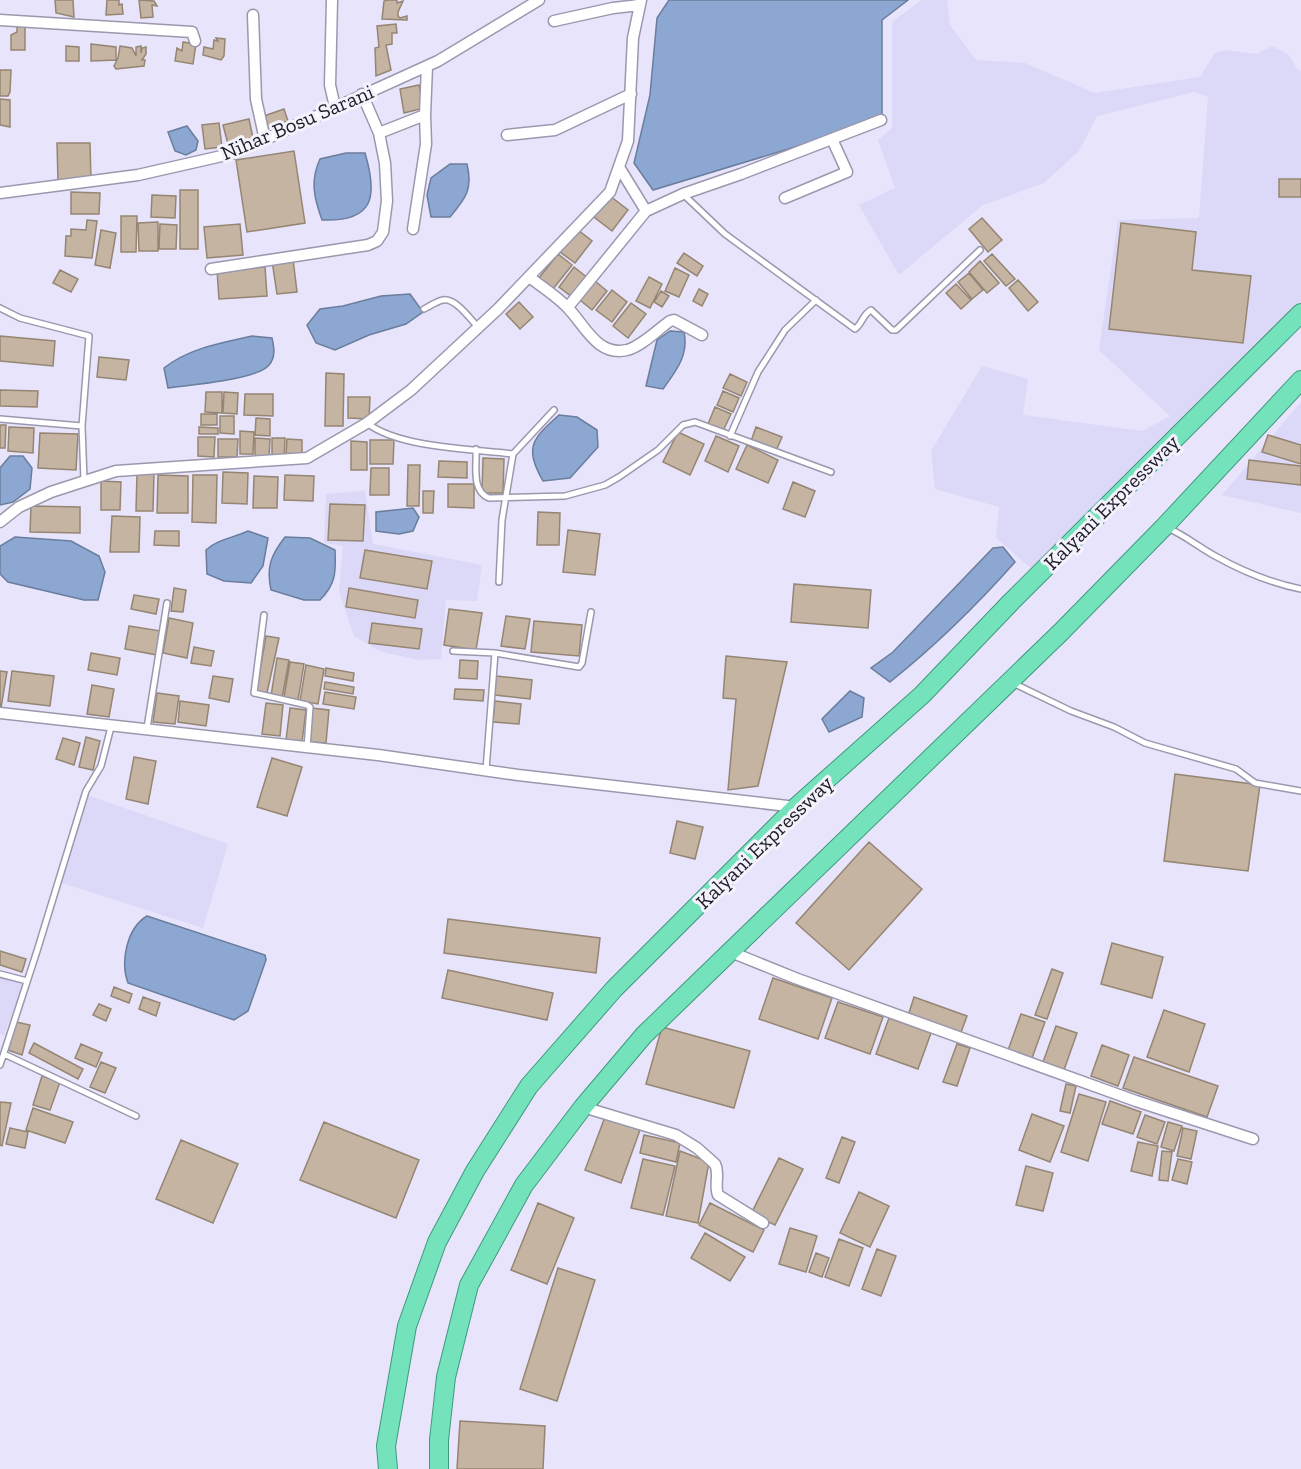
<svg xmlns="http://www.w3.org/2000/svg" width="1301" height="1469" viewBox="0 0 1301 1469" font-family="'Zilla Slab',serif">
  <style>
    .built { fill: #dcd8f7 }
    .water { fill: #8ca7d1; stroke: #6b7d9d; stroke-width: 1.5 }
    .building { fill: #c4b4a1; stroke: #958573; stroke-width: 1.5 }
    .lines { fill: none; stroke-linecap: round; stroke-linejoin: round }
    .service-casing { stroke: #9b98ae; stroke-width: 8 }
    .minor-casing { stroke: #9b98ae; stroke-width: 13 }
    .trunk-casing { stroke: #3f997c; stroke-width: 20 }
    .service { stroke: #fff; stroke-width: 5 }
    .minor { stroke: #fff; stroke-width: 10 }
    .trunk { stroke: #74e3bc; stroke-width: 18 }
    .labels { text-anchor: middle; dominant-baseline: central; stroke-width: 6; stroke-linejoin: round; paint-order: stroke }
    .street-label { font-size: 21px; fill: #1d1c24; stroke: #f4f3fd }
  </style>
  <rect width="100%" height="100%" fill="#e7e4fc"/>
  <!-- built -->
  <path class="built" d="M922,0H947L950,25L976,60L1025,63L1095,93L1200,77L1215,53L1225,50L1257,54L1272,46L1288,54L1298,70L1301,71V302L1203,409L1040,576L996,538L999,507L935,489L931,451L982,366L1028,379L1023,415L1142,431L1170,416L1099,350L1118,220L1199,218L1208,97L1194,92L1097,116L1079,151L1044,183L983,205L899,275L859,205L895,188L878,140L892,128V22Z
    M1301,402V513L1222,495Z
    M365,491L373,544L482,565L477,601L446,600L441,659L418,660L379,651L354,636L339,591L343,546L324,543L326,494Z
    M87,795L228,844L203,928L62,883Z
    M0,977L24,984L4,1035L0,1034Z"/>
  <!-- water -->
  <path class="water" d="M669,0H908L882,20V115L808,143L653,190L634,163L650,95L657,18Z
    M187,126L198,141L196,150L186,155L175,151L168,132Z
    M346,153H365C378,197 374,222 322,220C314,198 310,181 320,159Z
    M450,164H467C473,189 466,198 450,217H431L427,195L431,178Z
    M410,294L423,312L406,324L369,335L335,350L316,343L307,325L320,309L343,306L381,296Z
    M670,331L684,332C689,355 676,371 663,389L646,386L657,340Z
    M252,336L272,338C274,347 276,357 269,365C257,380 189,385 168,388L164,368C189,348 221,343 252,336Z
    M559,415L577,417L597,430L598,447L570,478L543,481C524,447 532,439 559,415Z
    M10,456H23L32,468L30,489L13,502L0,505V468Z
    M413,508L419,517L413,531L399,534L376,531V512Z
    M248,531L268,538L263,566L251,583L224,581L207,574L206,550C218,539 233,538 248,531Z
    M15,537L71,541L99,556L105,572L98,600H84L8,582L0,574V546Z
    M285,537L310,538L335,550C336,572 336,584 320,600H304L271,590C266,567 271,555 285,537Z
    M1003,547L1015,562C977,605 935,646 890,682L871,668L893,652L993,548Z
    M850,691L864,698L862,717L829,732L822,719Z
    M147,916L265,955L266,960L248,1011L234,1020L128,983C120,961 127,928 147,916Z"/>
  <!-- building -->
  <path class="building" d="M55,0H73L74,17L56,13Z
    M119,0V5L122,4L123,14L106,15L107,0Z
    M139,0L154,1L157,6L152,5L153,17L141,18Z
    M388,0H397V3L403,1L398,12V16L400,18L407,16V20L382,19L384,1Z
    M25,22V50H11V35L17,32V23Z
    M396,24L397,33H392V44L386,45L391,70L376,76L375,48L379,47L377,26Z
    M216,38L225,39L224,56L221,60L203,55L204,47L213,49L214,40L218,41Z
    M183,42L196,44L193,64L175,61L177,48L182,51Z
    M91,44L116,47V60L91,61Z
    M66,46L79,47V61H66Z
    M120,46L132,48L136,56V47L141,46V53L142,48L146,47V54L142,60H145L144,66L116,69L114,66L118,58Z
    M0,70H11L10,92L8,96H0Z
    M419,85L424,108L404,113L400,89Z
    M0,99L10,100V127L0,125Z
    M284,109L288,121L269,128L264,116Z
    M249,119L253,138L228,144L223,125Z
    M219,123L222,147L205,149L202,125Z
    M57,143H90L91,180L58,181Z
    M294,151L305,223L247,232L236,160Z
    M1279,179H1301V197H1279Z
    M180,190H198V249H180Z
    M71,192L100,193L99,214H71Z
    M152,195L176,196L175,218L151,217Z
    M610,196L628,210L612,231L594,217Z
    M121,216H137L136,252H121Z
    M982,218L1002,240L988,252L969,229Z
    M87,220L97,221L92,258L65,256L66,236H71V229L86,230Z
    M158,222V251H139L138,223Z
    M1121,223L1196,232L1192,270L1251,276L1243,343L1109,329Z
    M160,224L177,225L176,249H159Z
    M240,224L243,255L207,258L204,227Z
    M101,230L116,233L110,268L95,265Z
    M578,230L592,241L575,263L560,252Z
    M684,253L703,266L697,276L677,263Z
    M558,254L572,265L553,289L539,278Z
    M992,254L1015,279L1006,286L984,261Z
    M293,259L297,292L277,294L272,261Z
    M980,261L999,283L987,293L969,272Z
    M265,267L267,296L219,299L217,270Z
    M574,267L588,278L572,297L559,287Z
    M675,268L689,275L679,297L665,291Z
    M60,270L78,279L71,292L53,283Z
    M969,273L983,290L972,299L958,282Z
    M649,277L662,284L650,308L636,301Z
    M1018,280L1038,302L1028,311L1009,288Z
    M595,281L607,291L592,310L580,300Z
    M956,284L971,300L961,309L946,293Z
    M699,289L708,294L702,306L693,301Z
    M612,290L627,302L612,322L596,310Z
    M661,291L669,296L662,307L654,302Z
    M519,302L533,317L520,329L506,314Z
    M631,303L646,314L628,338L613,326Z
    M0,336L55,341L53,366L0,361Z
    M99,357L129,360L126,380L97,377Z
    M326,373L344,374L343,426H325Z
    M730,374L747,382L741,396L723,388Z
    M0,390L38,391L37,407L0,406Z
    M723,391L739,398L733,412L717,405Z
    M206,392H222V413L205,412Z
    M224,392L238,393L237,414L223,413Z
    M245,394H273V416L244,415Z
    M348,397H370L369,419L348,418Z
    M715,407L731,414L723,431L708,424Z
    M201,414H217V425H201Z
    M220,416H234V434L220,433Z
    M256,418L270,419V436L255,435Z
    M0,425H6L5,448H0Z
    M9,427L34,428L33,453L8,451Z
    M199,427L218,428V434H199Z
    M756,427L782,437L776,451L751,441Z
    M240,431L254,432L253,454H240Z
    M678,432L704,444L690,475L663,462Z
    M40,433L78,434L76,470L38,468Z
    M1268,435L1301,445V464L1262,452Z
    M716,436L739,446L728,472L705,461Z
    M198,437H215L214,457L198,456Z
    M255,438L270,439L269,458H255Z
    M272,438H285L284,459L272,458Z
    M218,439H238L237,457H218Z
    M287,439L302,440V455H286Z
    M370,440H394L393,464H370Z
    M351,441L367,442V470H351Z
    M747,445L778,460L768,483L736,469Z
    M483,458L504,459L503,493H482Z
    M1249,460L1301,466V485L1247,479Z
    M439,461L467,462V478L438,477Z
    M408,465H420L419,506H407Z
    M371,468H389V495H370Z
    M223,472L248,473L247,504L222,503Z
    M137,473H154L153,511H136Z
    M158,475L188,476V513H157Z
    M193,475H217L216,523L192,522Z
    M285,475L314,476L313,501L284,500Z
    M254,476L278,477L277,508H253Z
    M101,481L121,482L120,510H101Z
    M793,482L815,491L805,517L783,509Z
    M448,484H474V508L448,507Z
    M423,491H434L433,513H423Z
    M330,504L365,505L363,541L328,540Z
    M31,506L80,507V533L30,532Z
    M538,512L560,513L559,545H537Z
    M112,516L140,517L139,552H110Z
    M568,530L600,534L595,575L563,572Z
    M155,531H179V546L154,545Z
    M365,550L432,561L427,589L360,578Z
    M794,584L871,590L868,628L791,622Z
    M174,588L186,590L183,612L171,611Z
    M349,588L418,600L415,618L346,607Z
    M134,595L159,599L156,614L131,609Z
    M449,609L482,613L476,650L444,645Z
    M506,616L530,619L525,649L501,646Z
    M169,618L193,623L187,658L163,653Z
    M534,621L582,625L579,656L531,652Z
    M372,623L422,629L419,649L369,643Z
    M129,626L161,631L157,655L125,649Z
    M266,636L279,638L267,693H256Z
    M194,647L214,651L211,666L191,663Z
    M91,653L120,658L117,675L88,670Z
    M726,656L787,662L758,786L728,790L736,699L723,698Z
    M277,658L289,660L282,698L271,696Z
    M460,660L478,661L477,679L459,678Z
    M290,662L304,664L298,700L284,697Z
    M306,665L324,669L318,704L300,701Z
    M326,668L354,673L353,681L325,676Z
    M0,671L7,672L1,708H0Z
    M12,671L54,676L50,706L8,701Z
    M213,676L233,679L229,702L209,698Z
    M496,676L532,680L530,699L495,695Z
    M325,682L354,687L353,694L324,689Z
    M92,685L114,689L109,717L87,714Z
    M455,689L484,690L483,701L454,699Z
    M325,692L356,697L354,709L323,704Z
    M157,693L179,696L175,724L153,722Z
    M180,701L209,705L206,726L178,722Z
    M495,701L521,704L519,724L493,722Z
    M266,703L283,705L280,736L262,734Z
    M290,708L306,710L302,742L286,740Z
    M312,708L329,710L326,743L310,742Z
    M86,737L100,741L93,770L79,767Z
    M63,738L80,743L74,765L56,759Z
    M134,757L156,761L148,804L126,799Z
    M272,758L302,767L287,816L257,807Z
    M1175,774L1260,785L1248,871L1164,861Z
    M677,821L703,827L695,859L670,853Z
    M869,842L922,889L849,970L796,923Z
    M448,919L600,938L596,973L444,953Z
    M1112,943L1163,957L1152,998L1101,984Z
    M0,951L26,959L22,972L0,965Z
    M1052,969L1063,973L1047,1019L1035,1015Z
    M448,970L553,993L547,1020L442,998Z
    M773,978L832,998L818,1039L759,1019Z
    M114,987L132,994L129,1003L111,996Z
    M143,997L160,1003L156,1016L139,1009Z
    M914,997L967,1016L960,1035L908,1016Z
    M838,1002L883,1017L870,1054L825,1038Z
    M99,1004L111,1009L106,1021L93,1015Z
    M1164,1010L1205,1024L1189,1072L1147,1057Z
    M1021,1014L1045,1022L1031,1061L1007,1053Z
    M889,1018L931,1033L918,1069L876,1054Z
    M16,1022L30,1025L22,1055L8,1050Z
    M1056,1026L1077,1033L1064,1070L1043,1062Z
    M662,1027L750,1051L734,1108L646,1084Z
    M34,1043L83,1069L78,1079L29,1053Z
    M81,1044L102,1053L96,1067L75,1058Z
    M957,1044L970,1048L957,1086L943,1082Z
    M1102,1045L1129,1055L1118,1086L1091,1076Z
    M1134,1057L1218,1086L1207,1117L1123,1088Z
    M101,1062L116,1068L105,1093L90,1087Z
    M42,1076L60,1082L50,1110L33,1105Z
    M1066,1084L1076,1086L1070,1113L1060,1111Z
    M1079,1094L1106,1102L1088,1161L1061,1152Z
    M1110,1101L1141,1112L1133,1134L1102,1124Z
    M0,1102L11,1103L2,1146L0,1145Z
    M33,1108L73,1122L65,1143L26,1130Z
    M1032,1114L1064,1126L1050,1162L1019,1150Z
    M1145,1115L1165,1122L1157,1144L1137,1137Z
    M605,1117L640,1130L621,1183L585,1170Z
    M324,1122L419,1160L396,1218L300,1180Z
    M1168,1122L1182,1126L1174,1151L1161,1147Z
    M10,1128L28,1132L25,1148L6,1144Z
    M1183,1128L1197,1131L1191,1159L1177,1156Z
    M644,1135L680,1143L676,1162L640,1153Z
    M842,1137L855,1142L839,1183L826,1178Z
    M181,1140L238,1164L213,1223L156,1199Z
    M1138,1142L1158,1146L1152,1176L1131,1171Z
    M680,1151L709,1162L698,1223L666,1216Z
    M1162,1151L1172,1152L1168,1181L1159,1180Z
    M779,1158L803,1169L775,1225L751,1214Z
    M643,1159L675,1166L663,1215L631,1208Z
    M1178,1159L1192,1162L1187,1184L1172,1180Z
    M1026,1166L1053,1173L1043,1211L1016,1205Z
    M859,1192L889,1206L870,1247L840,1233Z
    M538,1203L574,1218L547,1284L511,1270Z
    M710,1203L764,1230L753,1252L699,1225Z
    M790,1228L817,1236L806,1272L779,1264Z
    M705,1233L745,1257L730,1281L691,1258Z
    M839,1239L863,1248L849,1286L825,1277Z
    M877,1249L896,1256L881,1296L862,1289Z
    M816,1253L829,1258L822,1277L809,1272Z
    M558,1268L595,1280L557,1401L520,1389Z
    M460,1421L545,1426L543,1469H457Z"/>
  <g class="lines">
    <defs>
      <path id="service" d="M683,194L725,234L855,329C862,324 863,314 871,310L892,330H896L980,250
        M0,308L20,318L89,336L82,426L84,480
        M424,309C430,306 437,301 443,300C456,298 470,319 478,327
        M0,419L82,426
        M367,423C399,448 472,449 513,454L554,410
        M730,436L758,372L785,330L816,300
        M476,449C477,466 471,491 489,498L565,496L605,485L619,477L658,450L683,425L695,422L831,472
        M1168,528C1186,536 1200,548 1217,557C1244,572 1271,583 1301,589
        M499,582L502,520L513,454
        M264,615L254,693L307,705L310,707L307,748
        M453,651L495,653L579,667L582,663L591,612
        M1013,683L1071,711L1114,727L1145,743L1236,769L1255,783L1301,791
        M147,728L167,603
        M486,770L495,653
        M0,974L27,981
        M4,1054L136,1116
        M0,1065L37,951L86,791L101,766L111,727"/>
      <path id="minor" d="M332,0L330,85L335,107
        M253,15L256,99L265,140
        M0,20L192,32L195,41
        M554,21L613,8L640,5
        M362,94L379,133
        M507,135L555,130L631,94
        M619,167L646,211
        M0,193L138,175L235,153L438,61L539,0
        M785,198L847,172L832,139
        M413,229L426,144L425,115
        M211,269L368,245L377,241L383,232L387,201L385,163L379,133L425,115L427,66
        M529,277C541,286 555,295 566,306C584,323 596,357 627,350C642,346 657,330 670,321L674,320L702,335
        M568,307L646,211L683,194L741,174L881,120
        M0,522L19,507L51,492L116,471L307,458L367,423L411,390L498,309L610,192L628,141L633,38L641,0
        M0,713L378,755L518,775L796,807
        M731,952L795,978L1136,1101L1253,1139
        M583,1107L676,1135L697,1148L715,1164C720,1174 714,1185 718,1195L763,1223"/>
      <path id="trunk" d="M388,1469L386,1446L407,1326L437,1242L475,1171L529,1086L614,989L796,807L922,695L1011,602L1301,313
        M439,1469V1440L446,1377L469,1285L524,1185L583,1107L644,1035L1061,632L1164,527L1301,380"/>
    </defs>
    <!-- service casing -->
    <use href="#service" class="service-casing"/>
    <!-- minor casing -->
    <use href="#minor" class="minor-casing"/>
    <!-- trunk casing -->
    <use href="#trunk" class="trunk-casing"/>
    <!-- service -->
    <use href="#service" class="service"/>
    <!-- minor -->
    <use href="#minor" class="minor"/>
    <!-- trunk -->
    <use href="#trunk" class="trunk"/>
  </g>
  <g class="labels">
    <!-- street labels -->
    <g class="street-label">
      <text transform="translate(297 122) rotate(-23)">Nihar Bosu Sarani</text>
      <text transform="translate(1111 502) rotate(-45)">Kalyani Expressway</text>
      <text transform="translate(764 842) rotate(-44)">Kalyani Expressway</text>
    </g>
  </g>
</svg>
